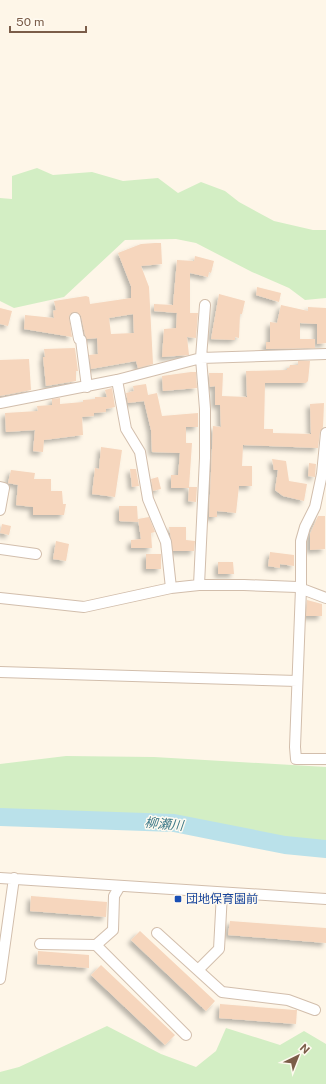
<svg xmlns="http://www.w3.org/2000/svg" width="326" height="1084" viewBox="0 0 326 1084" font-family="'Public Sans','Noto Sans JP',sans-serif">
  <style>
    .green { fill: #d3eec4 }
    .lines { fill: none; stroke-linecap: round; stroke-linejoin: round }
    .river { stroke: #bae1ea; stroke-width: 18 }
    .building { fill: #f6d6bd; fill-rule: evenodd; filter: url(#shadow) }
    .minor-casing { stroke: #d2beac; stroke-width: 12 }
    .minor { stroke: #fff; stroke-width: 10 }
    .transit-dot { fill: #1a4fb4; stroke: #fffaf0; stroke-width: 1.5 }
    .labels { text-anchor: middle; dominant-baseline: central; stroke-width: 3; stroke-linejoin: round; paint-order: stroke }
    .transit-label { font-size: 12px; fill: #164399; stroke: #fffaf0; text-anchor: start }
    .water-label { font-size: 13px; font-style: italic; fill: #3e7988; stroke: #fffaf0 }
  </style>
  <defs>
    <filter id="shadow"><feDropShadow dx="-3.5" dy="3.5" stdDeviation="2" flood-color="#0004"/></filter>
  </defs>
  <rect width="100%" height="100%" fill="#fef6e8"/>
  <!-- green -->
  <path class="green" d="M37,168L53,175L92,172L123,181L158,178L178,193L201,182L225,191L239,202L274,221L313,230H326V298L305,300L289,288L252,272L196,243L176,239L125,240L64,297L14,308L0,301V198L12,199V176Z
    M66,756L154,757L326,767V844L174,823L0,816V764Z
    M107,1026L161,1054L196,1067L216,1051L226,1028L280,1045L304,1031L326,1044V1084H0V1072L19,1067Z"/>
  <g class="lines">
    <!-- river -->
    <path class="river" d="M0,817L174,823L285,845L326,849"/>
  </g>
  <!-- building -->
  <path class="building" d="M155,243H161L162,264L141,266L149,287L153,364L138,368L136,361L91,369L89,355L98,354L97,338L87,339L85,335L81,316L77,312L71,313L69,316L72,337L24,329L25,315L54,318L53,311L56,310L54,301L86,296L89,297L90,304L131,298V286L118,253L141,244ZM133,314L134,333L111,334L109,318Z
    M195,256L214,261L211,273L209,272L208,277L190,273V313H198L196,338L187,337L189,355L162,357L164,329L176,328L177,313L154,311V304L173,305L177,260L194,261Z
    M257,287L281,293L279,302L256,295Z
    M219,294L245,301L242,314H240L239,338L235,337V340L211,339Z
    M281,305L308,311V307L326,308V343L317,344V324L300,323V339H315V348L266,349V342H270V322L277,323Z
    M0,308L12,311L8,326L0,324Z
    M75,348L78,371H76V381L46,386L43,357H45L44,349Z
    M29,359L31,390L0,396V360Z
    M298,361H310L308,381L306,383H265L264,429H273V433L311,434L310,404L324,403L323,427L320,432L318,448L243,445L242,466H252V486H239L236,513L217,511V517H209L213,426L221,427L220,405H215V386L210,387L209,373H223L222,396L247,397L246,371L287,370V368H289L290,365H298Z
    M191,372H196L197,388L163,391L162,376Z
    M146,384L148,395L157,393L162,416L198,413V427H186V443H192L189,487H197L196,502L188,501L189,488H171V475H178L180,453L152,452L151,430L144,401L128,403L126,393L134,391L133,386Z
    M112,388L115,407L106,409V412L94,413V416L82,417L83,435L44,440L43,452L33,451L35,430L6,432L5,413L38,411L37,406L52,405V399L60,398V404L83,402V400L95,399V397H107L105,390Z
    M101,447L122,450L115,497L92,494L95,468L99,469Z
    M272,459L286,461L289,481L307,484L304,501L283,496L275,490L278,470H274Z
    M309,463L316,464L315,477L308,476Z
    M130,469H136L139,486L132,487Z
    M11,470L35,473L34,479H51V491H62L63,504H66L64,515H33V507L16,505L18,485L8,483Z
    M158,477L161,489L153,491L151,479Z
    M119,506H137L138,522L119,521Z
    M318,516H325V549L310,550V534Z
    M149,517L155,532L151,533L152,548H131V540L141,539L138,519Z
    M2,524L11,526L9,535L0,533Z
    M169,527H186V540L195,541L194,551H173Z
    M56,541L69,544L66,561L53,559Z
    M270,552L294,555V566L280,564V568L268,566Z
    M146,554H161V569H146Z
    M218,562H233L234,574H218Z
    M307,600L322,604V616H306Z
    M31,896L107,902L106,917L30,911Z
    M230,921L326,928V943L228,935Z
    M140,931L215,1001L206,1011L131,940Z
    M38,951L89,955V968L37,964Z
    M101,965L175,1035L165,1045L91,975Z
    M220,1004L295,1010H297L296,1024L219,1018Z"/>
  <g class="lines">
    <defs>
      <path id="minor" d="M75,318L79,339L81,340L87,387
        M117,380L126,429L140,452L148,499L166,542L171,588
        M0,403L117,380L201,358L326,354
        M326,433L322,474L315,507L305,527L301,541V588L295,747L296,759H326
        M0,487L4,488L0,510
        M0,549L36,554
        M199,585L205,458V409L201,358L205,305
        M0,598L84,607L171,588L199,585H244L297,587L326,598
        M0,672L297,681
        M0,878L326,899
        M120,886L114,896L113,930L96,945L186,1035
        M157,933L222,992L288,1000L315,1010
        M40,944L96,945
        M198,970L219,949L222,893
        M0,979L14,878"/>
    </defs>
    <!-- minor casing -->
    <use href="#minor" class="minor-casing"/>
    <!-- minor -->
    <use href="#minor" class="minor"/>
  </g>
  <!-- markers -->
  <rect class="transit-dot" x="174" y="895" width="8" height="8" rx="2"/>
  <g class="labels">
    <!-- transit labels -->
    <g class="transit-label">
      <text x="186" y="899">団地保育園前</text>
    </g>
    <!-- water labels -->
    <g class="water-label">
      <text transform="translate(164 824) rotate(5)">柳瀬川</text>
    </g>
  </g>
  <!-- north arrow -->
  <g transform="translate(298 1056) rotate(43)" stroke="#fffaf0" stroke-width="3" paint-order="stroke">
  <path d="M0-3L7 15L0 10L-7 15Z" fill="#7b5d49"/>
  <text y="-6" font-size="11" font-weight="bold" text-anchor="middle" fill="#7b5d49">N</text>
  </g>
  <!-- scale -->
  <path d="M10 26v6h76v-6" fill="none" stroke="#7b5d49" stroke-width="2"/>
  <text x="16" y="26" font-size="12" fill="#7b5d49" stroke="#fffaf0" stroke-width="3" paint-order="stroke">50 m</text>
</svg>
